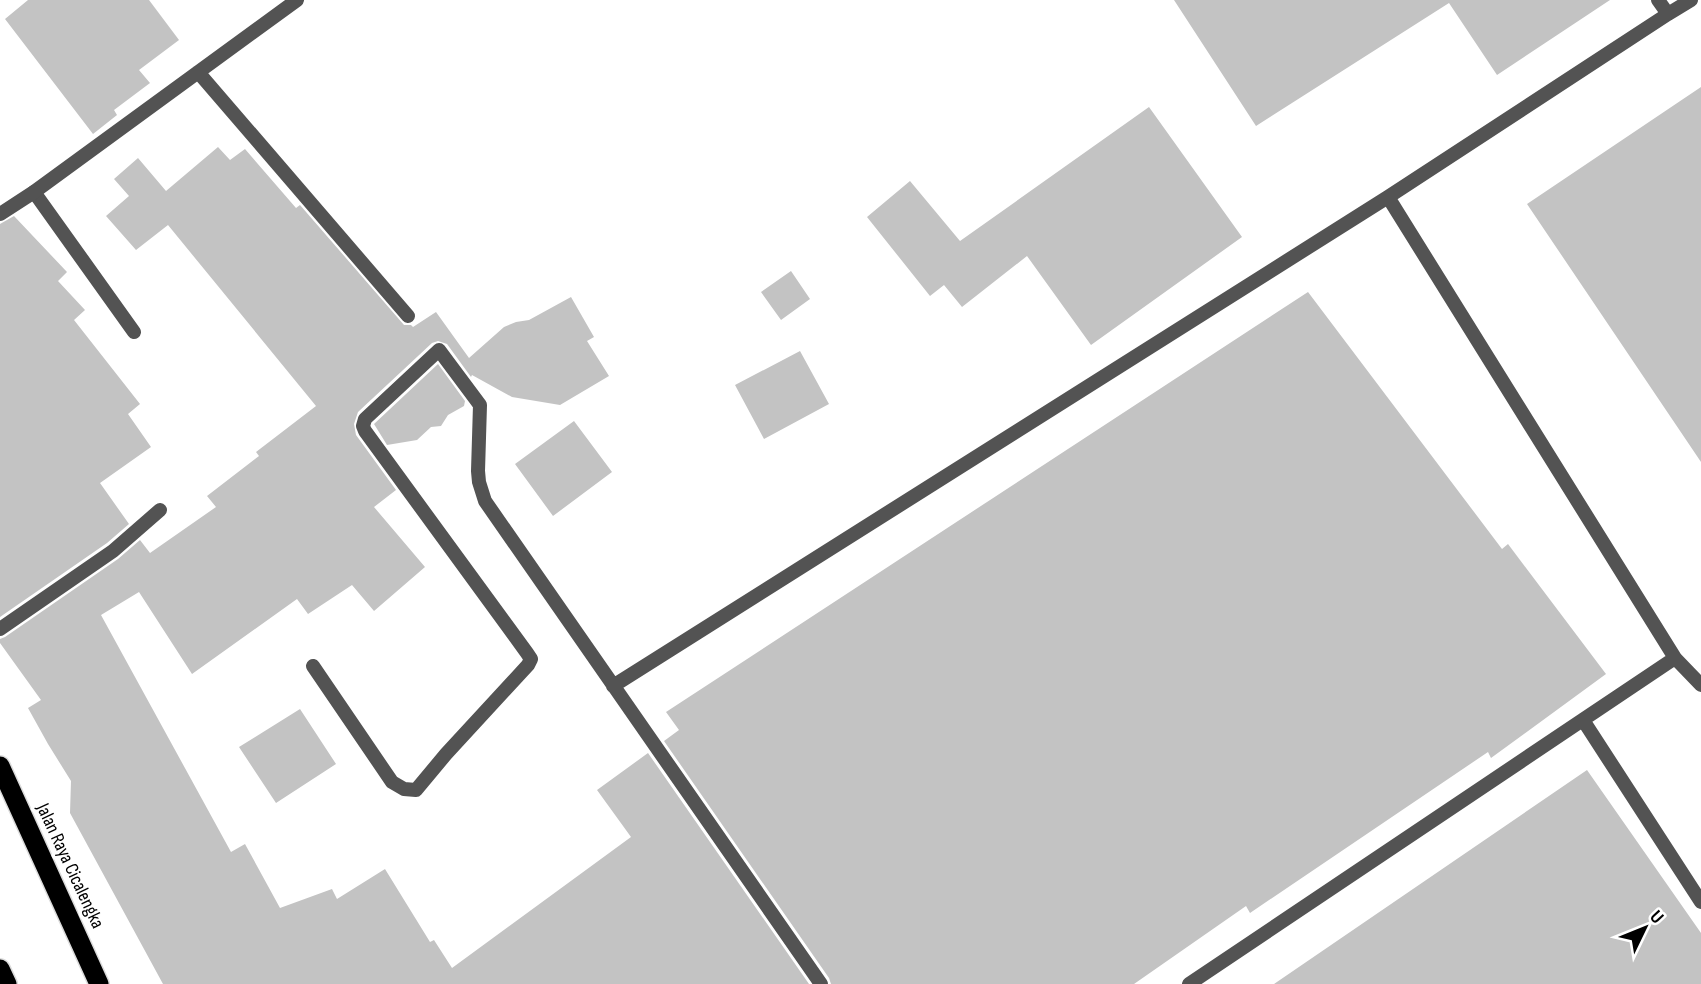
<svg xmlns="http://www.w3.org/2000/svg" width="1701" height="984" viewBox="0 0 1701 984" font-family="'Sofia Sans Condensed',sans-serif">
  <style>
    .building { fill: #c3c3c3 }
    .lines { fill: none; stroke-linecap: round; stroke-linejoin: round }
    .trunk-casing { stroke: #dbdbdb; stroke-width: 22 }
    .service { stroke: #535353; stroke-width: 14 }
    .minor { stroke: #535353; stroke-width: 14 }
    .trunk { stroke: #000; stroke-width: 19 }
    .labels { text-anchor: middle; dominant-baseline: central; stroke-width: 7; stroke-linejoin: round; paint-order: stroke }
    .street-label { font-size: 19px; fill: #000; stroke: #fff }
  </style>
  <rect width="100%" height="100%" fill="#fff"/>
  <!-- building -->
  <path class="building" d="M28,0H149L179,40L139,70L150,83L114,110L117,115L93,134L5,19Z
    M1174,0H1610L1497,75L1449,3L1256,126Z
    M1701,87V462L1527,204Z
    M1149,107L1242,237L1091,345L1027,256L962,307L944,285L930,296L867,217L910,181L960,241Z
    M218,147L230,160L245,149L296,208L300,205L404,325H411L413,327L436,312L469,358L504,327L516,322L529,320L571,297L594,337L587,341L609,376L560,405L512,397L472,375L471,377L447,344L438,341L432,343L358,412L354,424L356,435L396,490L374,507L425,567L374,611L352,585L308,614L297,599L192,674L139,592L101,615L231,852L245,844L280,908L332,889L337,899L385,869L430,942L434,940L452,968L631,837L597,790L648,753L809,984H163L70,813L71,781L48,744L28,708L41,700L0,643V639L5,637L118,559L140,540L150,553L216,507L207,496L259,456L256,452L316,406L168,225L136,250L106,216L129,196L114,179L138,158L166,191Z
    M14,216L67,272L58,281L85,310L74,320L140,404L128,414L151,447L100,483L129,524L107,543L0,617V224Z
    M791,271L810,299L781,320L761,292Z
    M1308,292L1502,549L1508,544L1606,674L1491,758L1488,752L1250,913L1246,906L1134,984H831L829,978L664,741L679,730L666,712Z
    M800,351L829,404L764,439L735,385Z
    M438,364L465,401L464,406L448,415L441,426L431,427L417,440L387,445L374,424Z
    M574,421L612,472L553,516L515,464Z
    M300,709L336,764L276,803L239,747Z
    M1587,770L1701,933V984H1274Z"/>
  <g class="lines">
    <defs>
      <path id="trunk" d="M0,766L99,984
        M0,969L7,984"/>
    </defs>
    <!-- trunk casing -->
    <use href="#trunk" class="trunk-casing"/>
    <!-- service -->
    <path class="service" d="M1658,0L1668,14L1691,0
      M34,192L134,332
      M1388,197L1675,658L1701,685
      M313,666L392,782L404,789L416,790L446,754L528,665L531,659L527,653L365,431L363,426L365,419L439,350L480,405L478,471L479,482L485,501L821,984
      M613,686L1388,197L1668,14
      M1583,720L1701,902
      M1189,984L1675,658"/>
    <!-- minor -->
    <path class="minor" d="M198,72L408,316
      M0,214L34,192L297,0
      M0,629L113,551L160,510"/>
    <!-- trunk -->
    <use href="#trunk" class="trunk"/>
  </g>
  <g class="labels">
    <!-- street labels -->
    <g class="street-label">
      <text transform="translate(70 866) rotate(65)">Jalan Raya Cicalengka</text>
    </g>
  </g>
  <!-- north arrow -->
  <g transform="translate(1645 928) rotate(47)" stroke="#ffffff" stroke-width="5" paint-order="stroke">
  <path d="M0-5L12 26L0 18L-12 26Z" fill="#000000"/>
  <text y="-10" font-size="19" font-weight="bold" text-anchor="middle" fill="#000000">U</text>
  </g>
</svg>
